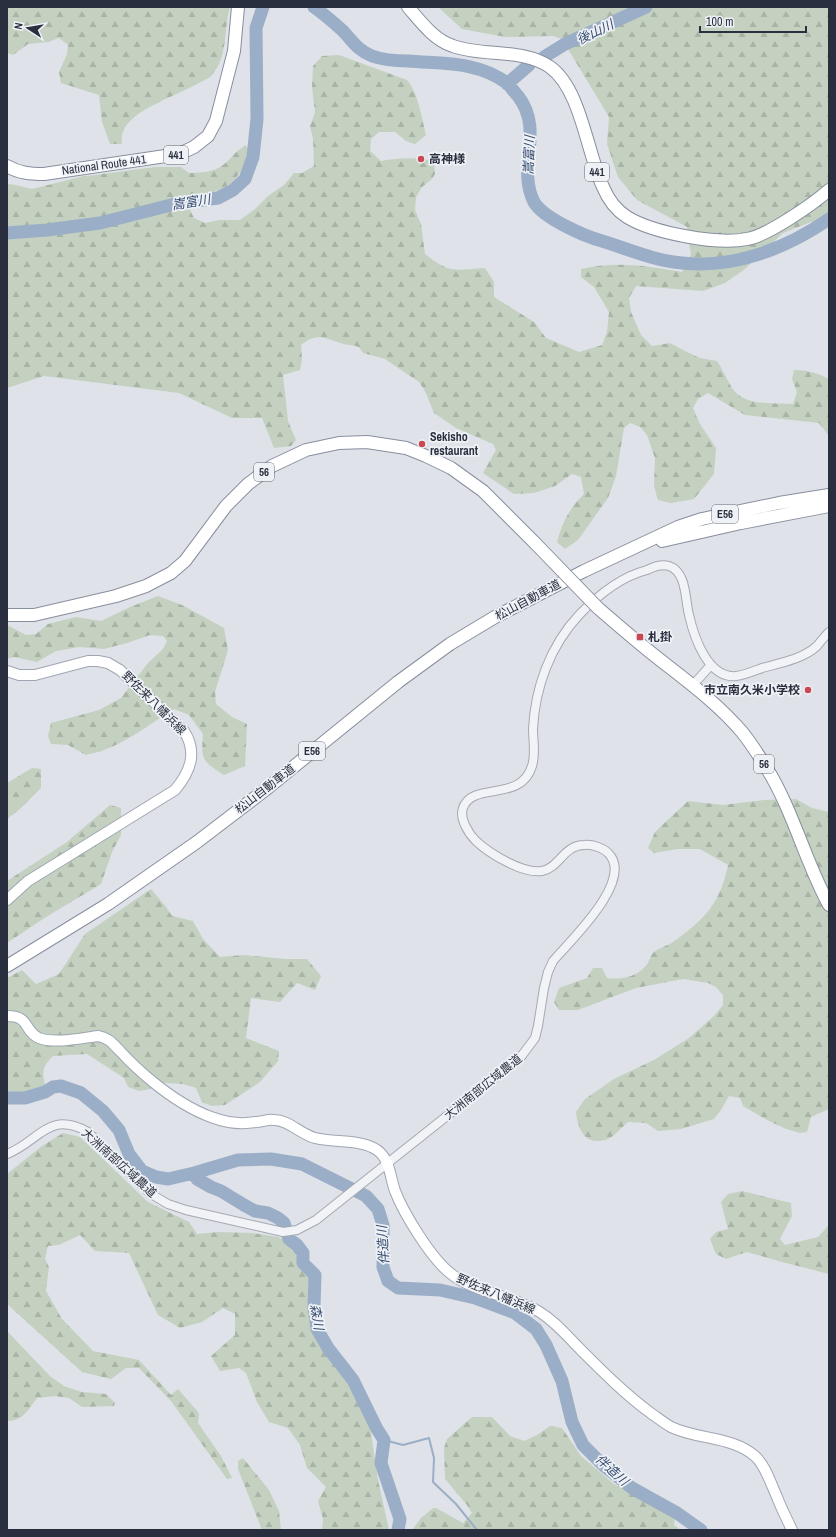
<svg xmlns="http://www.w3.org/2000/svg" width="836" height="1537" viewBox="0 0 836 1537" font-family="'Archivo Narrow','Noto Sans JP',sans-serif">
  <style>
    .forest { fill: url(#forest-firs) }
    .lines { fill: none; stroke-linecap: round; stroke-linejoin: round }
    .stream { stroke: #9baec7; stroke-width: 2 }
    .river { stroke: #9baec7; stroke-width: 13 }
    .minor-casing { stroke: #a5a9b2; stroke-width: 10 }
    .major-casing { stroke: #9fa6b3; stroke-width: 12 }
    .highway-casing { stroke: #878f9e; stroke-width: 14 }
    .minor { stroke: #f2f3f6; stroke-width: 8 }
    .major { stroke: #fff; stroke-width: 10 }
    .highway { stroke: #fff; stroke-width: 12 }
    .highway-bridge-casing { stroke: #878f9e; stroke-width: 14; stroke-linecap: butt }
    .highway-bridge { stroke: #fff; stroke-width: 12 }
    .poi-dot { fill: #c94855; stroke: #eef1f5; stroke-width: 1.5 }
    .labels { text-anchor: middle; dominant-baseline: central; stroke-width: 3.5; stroke-linejoin: round; paint-order: stroke }
    .shield { fill: #eef1f5; stroke: #646975; stroke-width: 1 }
    .shield-label { font-size: 11px; font-weight: bold; fill: #292f3e }
    .poi-label { font-size: 12px; font-weight: bold; fill: #292f3e; stroke: #eef1f5; text-anchor: start }
    .street-label { font-size: 12px; fill: #292f3e; stroke: #eef1f5 }
    .water-label { font-size: 13px; font-style: italic; fill: #344c71; stroke: #eef1f5 }
  </style>
  <defs>
    <pattern id="forest-firs" width="22" height="20" patternUnits="userSpaceOnUse"><rect width="22" height="20" fill="#c4d1c0"/><path d="M5 1l3.5 6h-7zM16 11l3.5 6h-7z" fill="#a8b4a6"/></pattern>
  </defs>
  <rect width="100%" height="100%" fill="#dfe2e8"/>
  <!-- forest -->
  <path class="forest" d="M7,7H230C223,30 229,58 210,77C207,79 203,81 199,83C179,95 131,109 123,132C121,135 122,141 122,144H110L102,122L99,95L61,83L59,72L67,54L68,45L59,38L48,42L28,44L13,55L7,53Z
    M438,7H829V222H811L783,233L745,269L725,283L703,291L636,286L629,298L631,312L641,335L652,346L670,343L687,352L700,358L717,361C723,369 730,387 735,392C749,406 774,403 793,404L797,392L792,379L794,370C806,370 818,373 829,379V436L819,423L745,415L708,393L698,399L693,408L700,424L716,448L714,474L694,499L671,503L658,500L654,486L655,458L647,435L640,427L630,423L624,428L616,476L608,498L578,540L565,549L557,542C563,521 569,509 584,494L581,477L572,474L555,486L534,493L514,494L483,473L496,450L493,444L456,428L434,413L426,393L419,382L385,359L363,353L359,347C353,345 346,345 340,343C323,337 316,333 301,345L302,359L300,370L283,375L288,421L296,440L291,446L274,448L262,418H232L179,393L44,376L7,388V184L16,185L32,189L80,177L155,167H181L189,173C200,173 215,172 223,165C232,158 234,152 245,146L248,148C246,166 238,181 221,189C214,193 204,193 196,195L190,210L194,218L205,223L219,220H240L255,209L268,196L284,185L294,173H302L314,166L313,139L310,126L315,112L312,87L313,66L322,56L339,55L407,80C418,92 422,119 426,135L415,144L406,141L395,132H379L371,139L370,151L381,161C399,158 416,157 434,161L435,174L432,179L422,187L416,197L415,210L421,224L425,254C450,274 455,270 485,268L494,282V297L534,322L546,338L579,352L602,345L607,332L609,312L594,287L581,277V269C617,261 646,266 682,272L691,255L687,227L637,200L618,177L607,144L609,117L562,39L553,36L505,37L462,29Z
    M158,596L182,605L224,628L228,650L215,692L216,704L232,717L247,724L245,766L224,775C202,761 201,760 203,734L189,715L174,709C151,723 129,741 104,750C98,753 91,753 86,755L68,745L51,744L48,736L51,723L99,710L121,698L148,663L163,649L167,641L163,636L150,635L127,643L104,649L79,647L56,651L37,662L14,657L7,659V625L26,635L36,634L48,624L76,617L101,621L130,607Z
    M32,768L41,769V788L20,809L7,819V783Z
    M796,799L812,808L829,812V1109L811,1117L807,1132L800,1133L786,1129L767,1120L743,1106L740,1098L729,1096L721,1110L714,1119L681,1129L658,1131L646,1123L628,1122C622,1127 615,1136 608,1139C586,1147 578,1131 576,1112L585,1099L614,1079L654,1060L689,1038L714,1016L723,1005V995L716,987L708,983L683,979L636,988L578,1010H559L554,1002L559,988L587,978L593,968H602L607,978C621,980 636,977 646,966C649,962 650,956 654,952C659,948 667,946 673,942C705,919 720,904 728,865L700,849H678L654,853L648,848L655,832L688,801L723,805L764,800Z
    M110,805L121,808V835L112,852L101,884L46,917L7,943V881L67,842Z
    M151,889L166,907L172,916L193,921L203,939L220,957L244,955L286,959H307L321,976L315,990L297,983L280,1002L251,998L246,1038L279,1051L278,1061L260,1082L225,1105L212,1106L202,1102L196,1088L183,1084L166,1083L151,1089L139,1091L128,1087L124,1078L87,1054L53,1056C42,1067 42,1071 45,1085L22,1095H7V978L22,970L36,984L59,974L85,934Z
    M63,1133L80,1137L148,1202L189,1222L197,1234L218,1232L252,1233L278,1237L286,1241L295,1249L298,1261L312,1281V1324L321,1342L349,1370L362,1390L370,1408L371,1433L378,1480L389,1530H322L323,1519L318,1501L326,1487L307,1468L300,1445L288,1428L269,1422L257,1402L246,1373L239,1368L220,1371L211,1356L235,1335V1314L223,1308L202,1322L180,1328L158,1315L129,1253L95,1251L80,1235L59,1245L48,1246L45,1259L49,1267L46,1291L62,1319L93,1351L139,1360L171,1395L178,1389L199,1413L198,1423L221,1456L232,1478L227,1479L171,1401L139,1368H126L111,1379L82,1372L7,1304V1174L42,1146Z
    M742,1191L791,1203L792,1216L780,1239L785,1245L818,1237L829,1225V1274L782,1262L747,1252L726,1259L716,1254L710,1239L716,1232L728,1229L721,1202L728,1194Z
    M7,1331L50,1376L64,1386L82,1392L106,1394L115,1403L114,1406L82,1407L69,1398L55,1396L37,1398C28,1410 23,1421 7,1421Z
    M472,1417H492L510,1436L524,1441L537,1435L550,1426L562,1428L581,1456L614,1484L656,1505L675,1518L674,1525L681,1530H412L421,1518L433,1508H436L463,1523L472,1513L467,1505L445,1479L444,1448L447,1439Z
    M243,1458L269,1490L279,1511L281,1530H262L238,1469V1461Z"/>
  <g class="lines">
    <!-- stream -->
    <path class="stream" d="M384,1440L403,1445L429,1438L434,1458L433,1482L456,1504L477,1530"/>
    <!-- river -->
    <path class="river" d="M314,7C324,14 333,22 342,30C352,40 358,51 372,56C383,60 396,61 408,61C443,64 477,61 507,83C511,87 514,92 518,96C545,131 516,167 534,202C543,218 584,236 602,241C628,249 655,261 682,263C734,269 787,248 829,219
      M544,57L565,44L646,7
      M507,84L529,65
      M7,233L47,230L100,223L175,204L218,198L233,190L245,179L253,157L257,119L256,28L263,7
      M7,1098H25L45,1092L53,1087L61,1086L81,1093L103,1111L119,1130L129,1154L142,1171L156,1177L168,1179L194,1173L238,1160L271,1159L302,1164L366,1196L378,1209L383,1225V1267L388,1281L398,1288L440,1290L475,1298L515,1313L536,1329L546,1345L562,1381L572,1422L583,1445L604,1466L632,1488L677,1513L701,1530
      M194,1173L197,1179L211,1187L221,1191L244,1205L255,1211L268,1213L278,1218L284,1223L289,1239L297,1245L303,1253V1263L315,1275L314,1306L317,1329L328,1348L353,1380L377,1429L384,1440L381,1463L400,1519L398,1530"/>
    <defs>
      <path id="minor" d="M693,685L710,666
        M7,1154C40,1141 48,1110 88,1132L151,1194L168,1204L186,1210L283,1232L297,1230L316,1220L520,1058L535,1038L538,1026L544,988L548,972L553,961C570,941 634,881 609,854C604,848 592,844 584,845C564,845 559,868 542,871C523,874 490,854 476,841C469,834 459,819 463,808C472,781 521,803 532,766C536,754 533,741 533,729C535,688 550,646 579,615C597,596 620,577 647,570C653,567 662,564 669,566C687,572 685,600 689,615C694,637 708,679 736,676C745,675 754,671 762,668C780,663 803,659 817,646C821,641 825,636 829,632"/>
      <path id="major" d="M7,671L19,675H35L88,661H98L108,663L120,670L184,731C198,753 190,772 175,790L28,881L7,900
        M7,1016C31,1016 23,1031 39,1038C54,1044 82,1038 98,1036C109,1038 113,1044 120,1051C130,1062 142,1073 153,1082C169,1095 192,1110 211,1117C227,1123 240,1125 256,1122C262,1122 268,1119 274,1120C289,1120 300,1134 315,1138C334,1143 361,1139 377,1150C390,1159 390,1177 395,1191C404,1214 431,1258 450,1273C475,1293 510,1295 538,1311C555,1321 567,1336 581,1350C604,1373 626,1395 652,1414C658,1418 664,1423 671,1427C698,1440 733,1436 756,1457C766,1467 771,1484 777,1497C781,1508 787,1519 792,1530"/>
      <path id="highway" d="M408,7C421,22 434,40 453,46C483,57 523,48 550,67C581,89 587,153 603,187C608,199 616,210 627,217C653,233 717,245 747,239C767,236 813,204 829,190
        M7,166C19,173 30,174 44,174L179,154L194,147L208,136L216,121L234,51L238,7
        M662,541L741,523L829,506
        M598,608C613,621 628,634 644,647C678,675 714,699 742,732C751,743 759,756 766,767C793,810 805,861 829,905
        M7,615H34L116,596L146,586L171,573L185,561L226,506L248,484L272,466L306,450L339,443L367,442L406,448L426,456L451,468L483,491L534,542
        M7,966L108,904L197,842L265,790L398,682L450,644L495,617L584,571L678,527L702,519L779,503L829,495"/>
    </defs>
    <!-- minor casing -->
    <use href="#minor" class="minor-casing"/>
    <!-- major casing -->
    <use href="#major" class="major-casing"/>
    <!-- highway casing -->
    <use href="#highway" class="highway-casing"/>
    <!-- minor -->
    <use href="#minor" class="minor"/>
    <!-- major -->
    <use href="#major" class="major"/>
    <!-- highway -->
    <use href="#highway" class="highway"/>
    <defs>
      <path id="highway-bridge" d="M534,542L598,608"/>
    </defs>
    <!-- highway-bridge casing -->
    <use href="#highway-bridge" class="highway-bridge-casing"/>
    <!-- highway-bridge -->
    <use href="#highway-bridge" class="highway-bridge"/>
  </g>
  <!-- markers -->
  <g class="poi-dot">
    <circle cx="421" cy="159" r="4"/>
    <circle cx="422" cy="444" r="4"/>
    <rect x="636" y="633" width="8" height="8" rx="2"/>
    <circle cx="808" cy="690" r="4"/>
  </g>
  <g class="labels">
    <!-- shield labels -->
    <g class="shield">
      <rect x="164" y="146" width="24" height="18" rx="3"/>
      <rect x="585" y="163" width="24" height="18" rx="3"/>
      <rect x="254" y="463" width="20" height="18" rx="3"/>
      <rect x="712" y="505" width="26" height="18" rx="3"/>
      <rect x="299" y="742" width="26" height="18" rx="3"/>
      <rect x="754" y="755" width="20" height="18" rx="3"/>
    </g>
    <g class="shield-label">
      <text x="176" y="155">441</text>
      <text x="597" y="172">441</text>
      <text x="264" y="472">56</text>
      <text x="725" y="514">E56</text>
      <text x="312" y="751">E56</text>
      <text x="764" y="764">56</text>
    </g>
    <!-- poi labels -->
    <g class="poi-label">
      <text x="429" y="159">高神様</text>
      <text x="430" y="437">Sekisho<tspan x="430" dy="14">restaurant</tspan></text>
      <text x="648" y="637">札掛</text>
      <text x="800" y="690" text-anchor="end">市立南久米小学校</text>
    </g>
    <!-- street labels -->
    <g class="street-label">
      <text transform="translate(104 165) rotate(-8)">National Route 441</text>
      <text transform="translate(528 600) rotate(-28)">松山自動車道</text>
      <text transform="translate(154 703) rotate(45)">野佐来八幡浜線</text>
      <text transform="translate(265 789) rotate(-38)">松山自動車道</text>
      <text transform="translate(483 1087) rotate(-39)">大洲南部広域農道</text>
      <text transform="translate(119 1163) rotate(42)">大洲南部広域農道</text>
      <text transform="translate(496 1294) rotate(23)">野佐来八幡浜線</text>
    </g>
    <!-- water labels -->
    <g class="water-label">
      <text transform="translate(595 32) rotate(-26)">後山川</text>
      <text transform="translate(529 155) rotate(-88)">嵩富川</text>
      <text transform="translate(191 202) rotate(-9)">嵩富川</text>
      <text transform="translate(383 1245) rotate(-94)">伴造川</text>
      <text transform="translate(317 1317) rotate(80)">森川</text>
      <text transform="translate(612 1470) rotate(42)">伴造川</text>
    </g>
  </g>
  <!-- border -->
  <rect width="836" height="1537" fill="none" stroke="#292f3e" stroke-width="16"/>
  <!-- north arrow -->
  <g transform="translate(28 28) rotate(282)" stroke="#eef1f5" stroke-width="3" paint-order="stroke">
  <path d="M0-3L7 15L0 10L-7 15Z" fill="#292f3e"/>
  <text y="-6" font-size="11" font-weight="bold" text-anchor="middle" fill="#292f3e">N</text>
  </g>
  <!-- scale -->
  <path d="M700 26v6h106v-6" fill="none" stroke="#292f3e" stroke-width="2"/>
  <text x="706" y="26" font-size="12" fill="#292f3e" stroke="#eef1f5" stroke-width="3" paint-order="stroke">100 m</text>
</svg>
